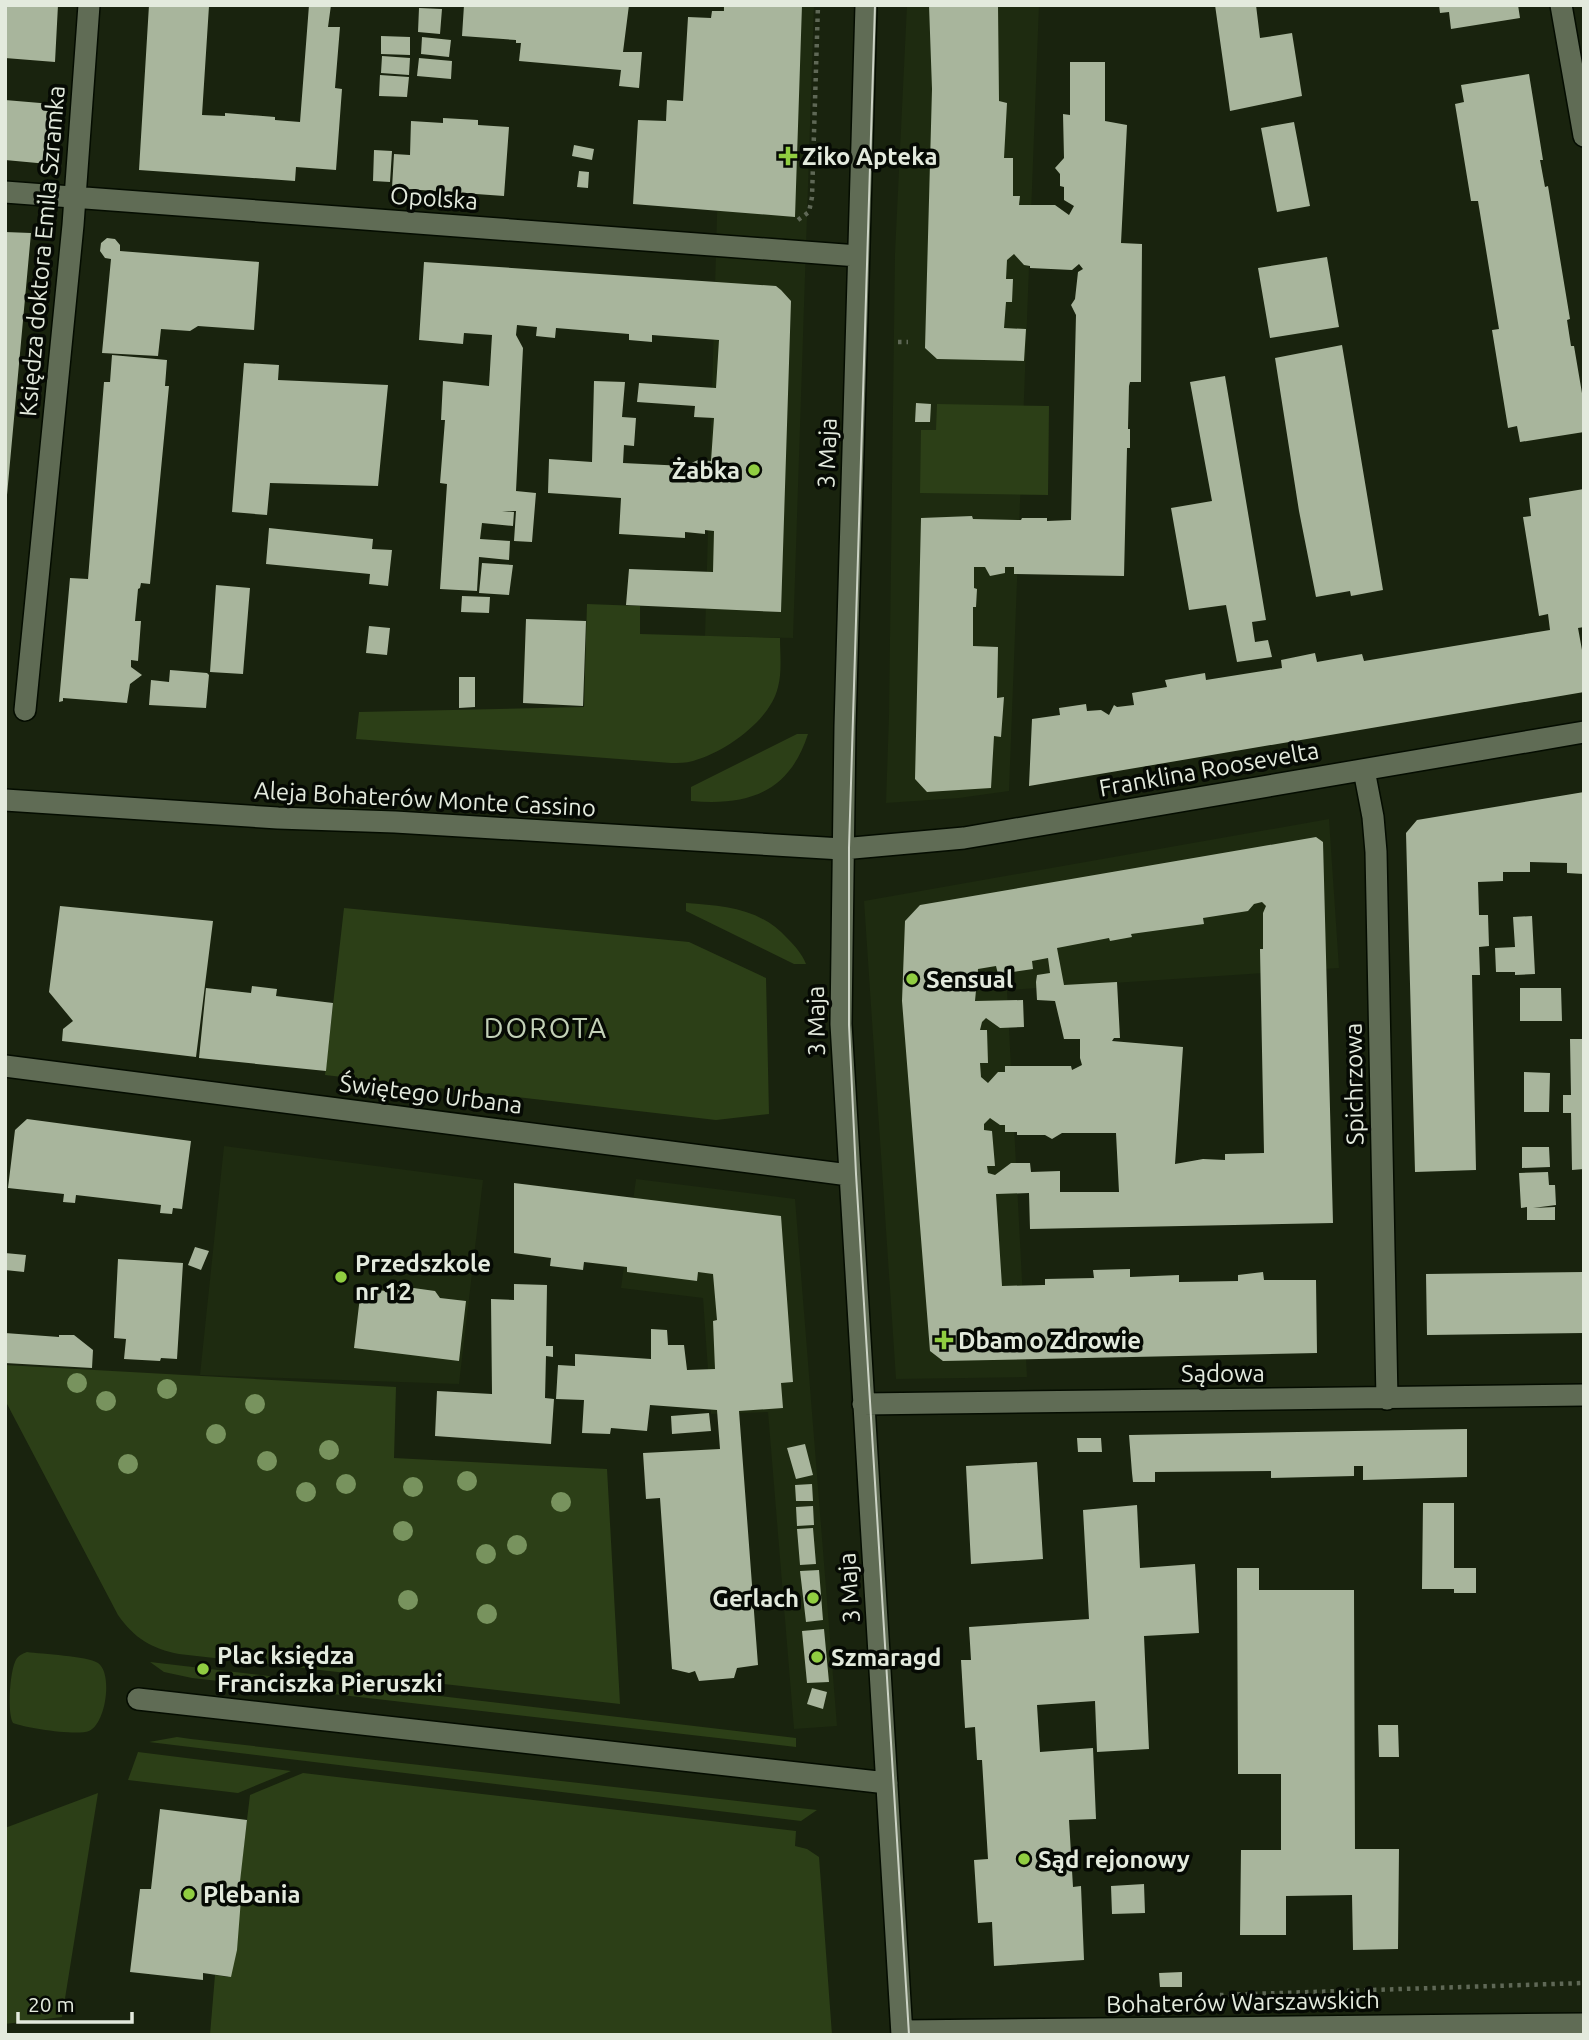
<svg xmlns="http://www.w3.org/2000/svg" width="1589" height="2040" viewBox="0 0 1589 2040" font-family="Ubuntu,sans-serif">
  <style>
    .built { fill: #1e2b10 }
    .green { fill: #2c3f17 }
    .building { fill: #a8b59c; fill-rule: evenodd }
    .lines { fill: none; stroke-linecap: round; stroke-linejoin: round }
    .minor-casing { stroke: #040c00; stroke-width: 24 }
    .path { stroke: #5f6856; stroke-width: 4.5; stroke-dasharray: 3.5 5; stroke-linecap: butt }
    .minor { stroke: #606c55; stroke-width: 21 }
    .tram { stroke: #ccd3c5; stroke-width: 2 }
    .tree { fill: #78935e }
    .poi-dot { fill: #90cd41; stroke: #060a04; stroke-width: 2.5 }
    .labels { text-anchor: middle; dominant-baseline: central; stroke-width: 7; stroke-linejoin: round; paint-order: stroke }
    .poi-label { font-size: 24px; font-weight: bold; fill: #e3eadd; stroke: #060a04; text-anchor: start }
    .street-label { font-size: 24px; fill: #e3eadd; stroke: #060a04 }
    .quarter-label { font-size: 28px; letter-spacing: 2px; fill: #c3d1b7; stroke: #060a04 }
  </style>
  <rect width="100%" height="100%" fill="#19230e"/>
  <!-- built -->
  <path class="built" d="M723,5H814L793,638L705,636Z
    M907,5H1039L1009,791L959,798L886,803L889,715L895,253Z
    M1329,819L1339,968L1007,990L1027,1377L896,1379L864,901Z
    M224,1146L483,1180L459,1384L200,1375Z
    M636,1179L795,1199L837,1726L794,1729L768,1412L711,1414L703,1298L621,1288Z"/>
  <!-- green -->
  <path class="green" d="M937,404L1049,406L1048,495L920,493L921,430H936Z
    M587,604L640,606V634L780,638C780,654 782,672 778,687C770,721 725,752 693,761C686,763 678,763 671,763L356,739L359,712L584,707Z
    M797,734H808C789,793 748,806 691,801V787Z
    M686,903C724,906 760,908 787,938C795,946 802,954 806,964H794L686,911Z
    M344,908L689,942L766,978L769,1114L716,1120L325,1075Z
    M5,1365L396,1387L394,1458L607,1469L620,1704L179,1654C152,1649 134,1638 118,1615L6,1402Z
    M27,1652C42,1654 87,1656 98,1663C113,1673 106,1724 89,1731C77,1736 26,1728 13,1723C7,1713 10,1673 15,1662C17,1656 22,1654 27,1652Z
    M150,1662L796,1738V1747L192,1678L164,1672Z
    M177,1737L191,1739L817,1810L801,1821L149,1742Z
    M138,1752L291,1771L238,1793L128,1780Z
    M303,1773L796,1831L795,1846L807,1849L819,1857L832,2035H210L215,1975L228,1977L250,1795Z
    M98,1793L62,2017L5,2024V1828Z"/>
  <!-- building -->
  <path class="building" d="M5,5H58L55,62L5,58Z
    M149,5L209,6L202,115L225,116V113L275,117V120L300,122L309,5H331L328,27H340L335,88L342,89L336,170L296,167L295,181L139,170Z
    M464,5H629L623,52H642L639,88L619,86L621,70L519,61L521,43H516V40L462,36Z
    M724,5H802L795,217L633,204L638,120L666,121L667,100L683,101L688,17L711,18L712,11H724Z
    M929,5H998L999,101L1007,103L1004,158H1013V196H1020L1019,205H1055L1069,215L1074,206L1064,200V187L1060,186V174L1055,168L1064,158L1063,114L1070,115V62H1105V121L1127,125L1121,243L1142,244L1141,382H1130L1129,386L1128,429H1130V448H1127L1124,576L1014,574V567H1005V573L990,576L985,567H974V588L977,589L976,607H973V646L998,647L997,698L1004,697L1001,737L994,736L991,788L927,792L915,779L921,518L972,516L973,519L1021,520L1022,518H1047V521L1071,520L1076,315L1071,305L1075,299L1078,272L1083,269L1079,264L1072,270L1030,268V266L1024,265L1014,254L1007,260L1006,279H1013L1012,302H1006L1004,328L1026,329L1024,361L937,359L925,348L932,89Z
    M1215,5H1256L1260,38L1292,33L1302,96L1230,111Z
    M1439,5H1518L1520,18L1451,29L1449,12L1440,13Z
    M419,8L442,9L440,34L418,32Z
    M381,36L410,37V55L381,54Z
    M422,37L451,40L449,57L421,54Z
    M382,56L410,58L409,75L381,73Z
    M419,58L452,61L451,79L417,76Z
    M1529,74L1543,160H1540L1545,187L1548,186L1570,319L1567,320L1571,346H1574L1584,405V432L1520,442L1517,426L1508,428L1492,330L1499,329L1478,201H1471L1455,104L1464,102L1461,85Z
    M380,75L409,77L407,97L379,96Z
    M5,100L52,104L48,164L5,160Z
    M443,118L478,120V125L509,127L504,196L392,188L394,154L410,155L411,121L443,123Z
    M1294,122L1310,206L1277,212L1261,128Z
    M574,145L594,149L592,160L572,156Z
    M374,150L392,151L390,182L373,181Z
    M579,171L589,172L588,188L577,187Z
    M5,232L31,233L7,495H5Z
    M107,238L115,239L120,245V251L259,262L254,330L198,326L190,331L161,329L158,356L102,353L111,259L105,258L100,251L101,243Z
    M1327,257L1339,327L1270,338L1258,268Z
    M424,262L776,286L781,290L791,301L781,612L626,605L629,569L713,572L714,531L705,530V534L685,532V538L619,534L621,498L548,493L549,459L592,462L594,381L625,382L622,417L636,418L634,446L624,445L623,463L685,466L698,460L711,461L714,418L694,417L695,406L637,402L639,383L716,388L719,340L652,335V342L629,340V334L556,328L555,338L536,336L537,327L517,325L516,335L523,348L516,491L536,493L532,542L514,541L516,511H502L514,512L513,526L482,523L480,539L510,541L509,560L479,557L477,591L440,589L447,484L440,483L445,420H441L443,381L489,386L492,335L464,333L463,344L419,340Z
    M1342,345L1383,590L1351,596L1350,591L1316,597L1299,511L1275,358Z
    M112,355L167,360L165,386H169L150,584L141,583L140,588L138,589L135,621H141L138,661L131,660V667L142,675L130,684L127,703L63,698V701L59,702L70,578L88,579L104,382H110Z
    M244,363L279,365L278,380L388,385L378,486L270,483L267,515L232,512Z
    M1225,376L1266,620L1252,622L1255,642L1268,640L1272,657L1237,662L1226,605L1189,610L1171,508L1212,501L1190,382Z
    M916,403L931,404L930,422H915Z
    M1584,489V627L1578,628L1584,661V692L1029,786L1032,719L1060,715L1059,708L1086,704L1087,711L1101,710L1109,715L1114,705L1117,707L1134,705L1132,693L1167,687L1165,680L1205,673L1206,680L1282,668L1281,660L1315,653L1317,662L1362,654L1364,661L1550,630L1548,614L1539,616L1523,517L1531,516L1529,498Z
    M269,528L373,539L372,549L392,550L388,586L369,584L370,574L266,564Z
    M482,563L513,565L509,595L479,593Z
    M216,585L250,588L243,674L210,672Z
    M462,596L490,597L489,613L461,612Z
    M526,619L586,621L583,706L523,703Z
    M369,626L390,628L387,655L366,653Z
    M170,670L207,673L209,675L206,708L149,705L151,680L169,682Z
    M459,677H475V707L459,708Z
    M1584,792V874L1567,873V863L1530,862V872H1503V881L1478,882L1479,915H1488L1489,946L1479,947L1480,975H1472L1476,1170L1415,1172L1406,833L1417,820Z
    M1316,837L1323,842L1333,1223L1030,1229L1029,1193L996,1194L1002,1286L1043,1285H1045V1279L1094,1278L1093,1270L1130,1269V1277L1179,1275V1282L1238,1281V1275L1263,1272L1264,1280H1316L1317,1353L943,1361L930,1351L902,1001L905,921L920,905ZM1262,902L1266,906L1263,913V949H1260L1264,1153L1225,1154V1160L1203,1159L1175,1164L1183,1047L1112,1041L1114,1038H1120L1117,982L1064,985L1057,948L1109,938L1110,941L1132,937L1131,934L1204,924L1203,918L1248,911L1254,904ZM1048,958L1050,973L1037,975L1036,982L1037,1000L1055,1001L1064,1039H1080V1058L1082,1065L1072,1070L1071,1066H1005V1072H998L988,1083L981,1077L980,1063H988L987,1030H980L982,1022L986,1018L1000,1028L1024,1027L1023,1000L975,1001L978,969L996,966L998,974L1033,969L1032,961ZM990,1118L1000,1125H1005V1132H1017V1135H1045L1052,1139L1062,1133H1116L1119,1192H1060V1171L1031,1172L1030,1163H1011L995,1175L988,1173L987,1166H995L992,1131L984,1130V1124Z
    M60,906L213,921L196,1057L62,1041L63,1029L73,1021L49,992Z
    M1532,916L1535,974L1515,975V972H1496L1495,948L1515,947L1513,917Z
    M252,986L277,989L276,996L333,1003L326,1071L199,1058L206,988L251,993Z
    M1520,988H1561L1562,1021H1520Z
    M1570,1039H1584V1169L1572,1170L1571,1113H1563V1095H1571Z
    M1524,1072L1550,1073L1549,1112H1524Z
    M27,1119L191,1141L182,1209L173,1208L172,1214L160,1213L161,1205L76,1195L75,1203L63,1202L64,1194L8,1188L15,1130Z
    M1522,1147H1549L1550,1167L1522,1168Z
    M1548,1172L1549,1185H1555L1556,1205L1533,1208L1555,1207V1220H1527V1207L1521,1208L1519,1173Z
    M514,1183L781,1216L793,1382L781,1383L783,1408L739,1411L758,1665L737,1668L734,1678L699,1681L695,1671L689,1673L672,1669L660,1498L646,1499L643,1453L720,1449L717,1410L650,1405L647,1431L611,1428L610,1434L582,1433L584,1400L556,1399L558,1365L575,1366V1354L651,1359V1329L667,1330L668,1345H684L687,1370L715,1369L713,1321L717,1320L713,1274L698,1272L697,1281L627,1272V1267L584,1262L583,1270L550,1266L551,1258L514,1253Z
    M195,1247L209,1251L201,1270L188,1265Z
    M5,1253L26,1255L24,1272L5,1270Z
    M118,1259L183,1263L177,1359L161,1358L160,1361L124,1359L126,1339L114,1338Z
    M1584,1272V1333L1427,1335L1426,1274Z
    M514,1284L547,1285L546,1346H553V1357L546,1356L545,1398L554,1399L551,1444L435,1436L437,1391L492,1394L491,1299L514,1300Z
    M392,1285L435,1291L440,1298L466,1301L459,1361L354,1348L361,1288L386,1291Z
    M5,1333L59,1337V1335H74L93,1350L92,1368L5,1363Z
    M709,1413L711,1431L672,1434L671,1416Z
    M1467,1429V1477L1363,1480V1466H1354V1476L1271,1478V1471L1155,1472V1482H1133L1132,1473L1129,1435Z
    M1077,1438H1101L1102,1452H1078Z
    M805,1444L813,1475L796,1479L787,1448Z
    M1037,1462L1043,1559L971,1564L966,1466Z
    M812,1484L813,1501H796L795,1485Z
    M1423,1503H1454V1568H1476V1593H1454V1589H1422Z
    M1137,1505L1140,1568L1195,1564L1199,1633L1144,1636L1149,1749L1097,1752L1095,1701L1037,1705L1040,1752L1093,1748L1096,1819L1069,1820L1073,1887L1081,1886L1084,1960L994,1966L992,1922L978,1923L974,1860L988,1859L982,1760H977L975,1727L965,1728L961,1660H971L969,1627L1089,1619L1083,1510Z
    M813,1506L814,1525L797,1526L796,1507Z
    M813,1528L816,1564L800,1565L797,1529Z
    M1237,1568H1259V1590H1354L1355,1849H1399L1398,1949L1353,1950L1352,1895L1286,1896V1935H1240L1241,1850H1281V1774H1238Z
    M819,1570L823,1620L806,1622L800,1571Z
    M824,1629L829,1682L807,1683L802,1631Z
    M812,1688L827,1692L823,1709L807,1704Z
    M1378,1725H1398L1399,1757H1379Z
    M160,1809L247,1820L238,1899H241L237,1950L231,1977L203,1973V1980L130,1972L140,1889H151Z
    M1144,1884L1145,1913L1112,1914L1111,1886Z
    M1182,1972V1987H1160L1159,1973Z"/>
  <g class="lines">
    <defs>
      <path id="minor" d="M866,5L845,726L841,1024L902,2035
        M1561,5L1584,136
        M5,192L858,256
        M25,710L73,225L89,5
        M1364,770L1373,817L1376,852L1387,1399
        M5,800L278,818L395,822L842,849L964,838L1584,732
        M5,1066L849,1175
        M863,1404L1584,1395
        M138,1699L887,1783
        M902,2031L1584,2024"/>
    </defs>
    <!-- minor casing -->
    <use href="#minor" class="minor-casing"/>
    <!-- path -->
    <path class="path" d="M798,220L809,212L812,197L818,5
      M898,342H908
      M1220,1995L1584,1983"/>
    <!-- minor -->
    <use href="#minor" class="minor"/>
    <!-- tram -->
    <path class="tram" d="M875,5L849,848V1025L856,1174L909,2035"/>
  </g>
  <!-- trees -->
  <g class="tree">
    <circle cx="77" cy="1383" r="10"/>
    <circle cx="167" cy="1389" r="10"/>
    <circle cx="106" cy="1401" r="10"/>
    <circle cx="255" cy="1404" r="10"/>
    <circle cx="216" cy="1434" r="10"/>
    <circle cx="329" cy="1450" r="10"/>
    <circle cx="267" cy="1461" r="10"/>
    <circle cx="128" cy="1464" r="10"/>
    <circle cx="467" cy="1481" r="10"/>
    <circle cx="346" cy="1484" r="10"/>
    <circle cx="413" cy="1487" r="10"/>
    <circle cx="306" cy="1492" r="10"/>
    <circle cx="561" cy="1502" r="10"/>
    <circle cx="403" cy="1531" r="10"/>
    <circle cx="517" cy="1545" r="10"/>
    <circle cx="486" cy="1554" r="10"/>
    <circle cx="408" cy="1600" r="10"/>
    <circle cx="487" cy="1614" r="10"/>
  </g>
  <!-- markers -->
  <g class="poi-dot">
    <path d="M784.5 145.5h7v7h7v7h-7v7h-7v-7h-7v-7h7z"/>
    <circle cx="754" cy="470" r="7"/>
    <circle cx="912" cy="979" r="7"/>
    <circle cx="341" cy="1277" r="7"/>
    <path d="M940.5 1329.5h7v7h7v7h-7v7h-7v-7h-7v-7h7z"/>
    <circle cx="813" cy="1598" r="7"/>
    <circle cx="817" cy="1657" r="7"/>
    <circle cx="203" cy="1669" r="7"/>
    <circle cx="1024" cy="1859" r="7"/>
    <circle cx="189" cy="1894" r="7"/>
  </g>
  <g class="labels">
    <!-- poi labels -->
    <g class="poi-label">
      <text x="802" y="156">Ziko Apteka</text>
      <text x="740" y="470" text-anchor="end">Żabka</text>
      <text x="926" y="979">Sensual</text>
      <text x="355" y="1263">Przedszkole<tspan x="355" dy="28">nr 12</tspan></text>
      <text x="958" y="1340">Dbam o Zdrowie</text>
      <text x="799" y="1598" text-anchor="end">Gerlach</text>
      <text x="217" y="1655">Plac księdza<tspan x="217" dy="28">Franciszka Pieruszki</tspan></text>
      <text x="831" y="1657">Szmaragd</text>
      <text x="1038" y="1859">Sąd rejonowy</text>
      <text x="203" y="1894">Plebania</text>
    </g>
    <!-- street labels -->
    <g class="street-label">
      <text transform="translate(434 198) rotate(4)">Opolska</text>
      <text transform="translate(42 251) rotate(-85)">Księdza doktora Emila Szramka</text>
      <text transform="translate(827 453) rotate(-88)">3 Maja</text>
      <text transform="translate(1209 769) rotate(-10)">Franklina Roosevelta</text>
      <text transform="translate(425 799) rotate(3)">Aleja Bohaterów Monte Cassino</text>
      <text transform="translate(816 1021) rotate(-91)">3 Maja</text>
      <text transform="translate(1354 1084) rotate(-91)">Spichrzowa</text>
      <text transform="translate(431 1094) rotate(7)">Świętego Urbana</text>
      <text x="1223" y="1373">Sądowa</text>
      <text transform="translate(849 1588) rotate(-94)">3 Maja</text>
      <text transform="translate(1243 2002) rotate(-1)">Bohaterów Warszawskich</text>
    </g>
    <!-- quarter labels -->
    <g class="quarter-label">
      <text x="546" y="1027">DOROTA</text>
    </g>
  </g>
  <!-- border -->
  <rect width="1589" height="2040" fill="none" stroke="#e3eadd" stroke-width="14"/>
  <!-- scale -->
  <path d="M18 2012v10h114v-10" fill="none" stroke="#e3eadd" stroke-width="3.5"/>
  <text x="28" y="2012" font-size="21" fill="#e3eadd" stroke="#060a04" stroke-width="5" paint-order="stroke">20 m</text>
</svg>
